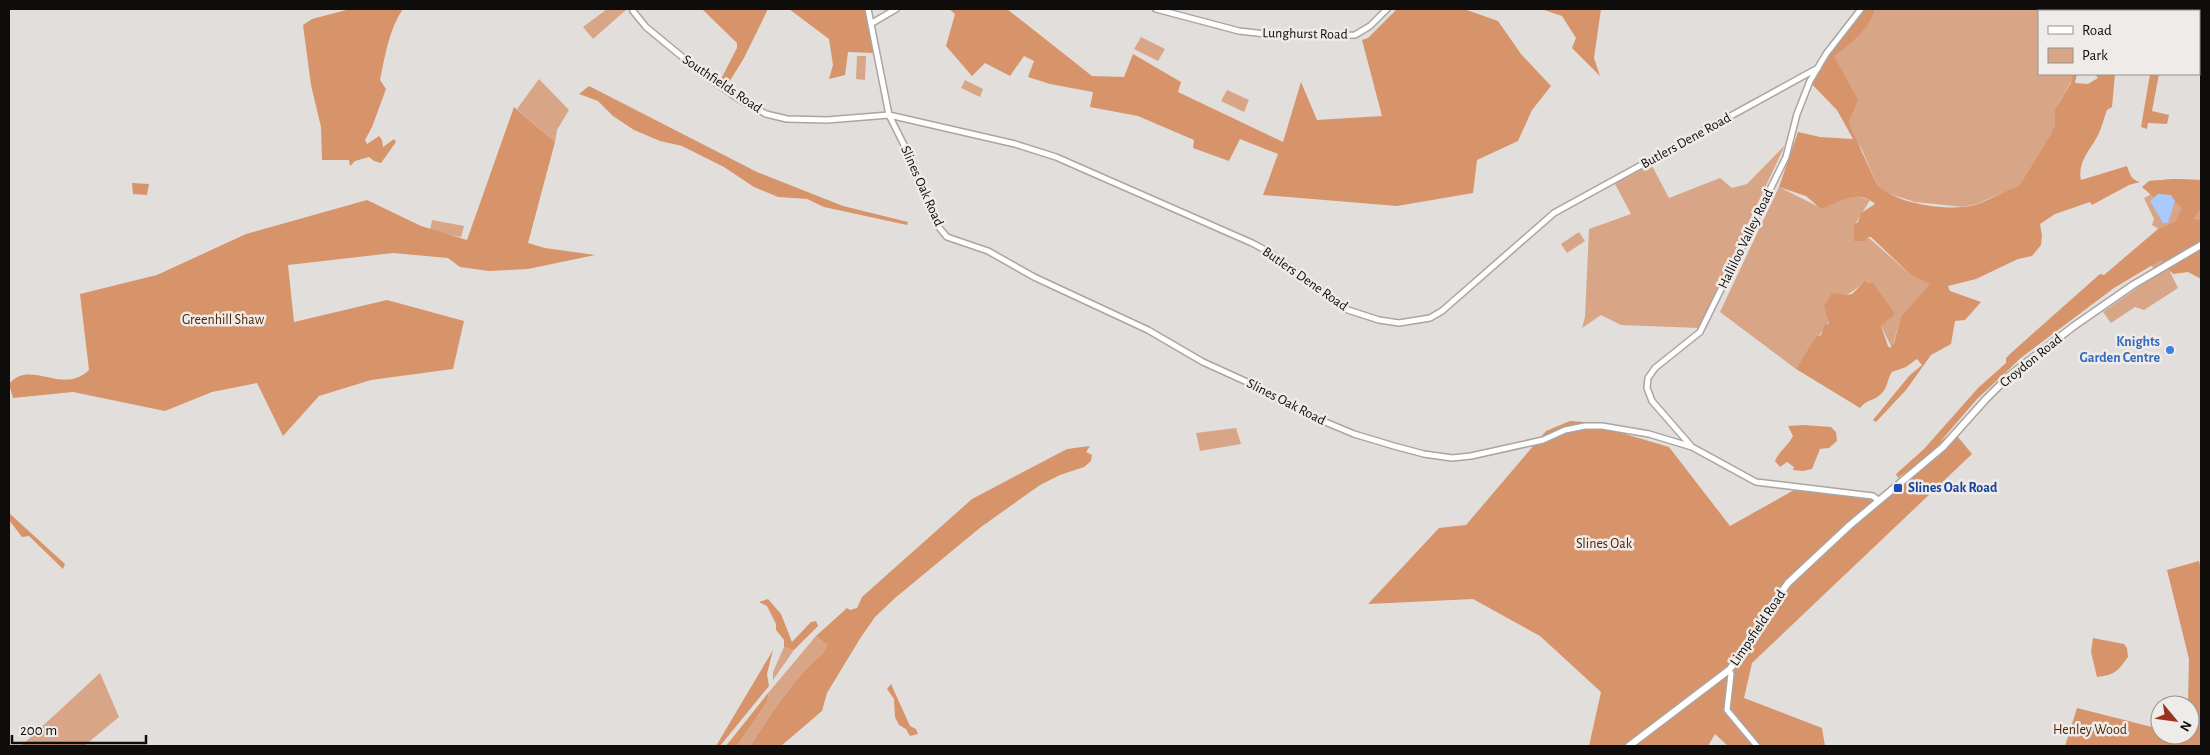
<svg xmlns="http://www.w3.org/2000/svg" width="2210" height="755" viewBox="0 0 2210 755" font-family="'Alegreya Sans',sans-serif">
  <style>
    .green { fill: #d8a587 }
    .forest { fill: #d7946a }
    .water { fill: #a8cafc }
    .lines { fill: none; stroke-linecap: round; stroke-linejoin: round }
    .minor-casing { stroke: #a9a5a2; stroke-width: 8 }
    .major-casing { stroke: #a9a5a2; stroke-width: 9 }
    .minor { stroke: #fff; stroke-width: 5 }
    .major { stroke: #fff; stroke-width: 6 }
    .shop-dot { fill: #3f7fe0; stroke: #efebe8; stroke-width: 2 }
    .transit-dot { fill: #1a4fb4; stroke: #efebe8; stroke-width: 2 }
    .labels { text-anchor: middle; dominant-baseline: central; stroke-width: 5; stroke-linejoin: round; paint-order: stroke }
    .street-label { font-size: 14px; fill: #0e0d0c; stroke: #efebe8 }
    .park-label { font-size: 14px; fill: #512605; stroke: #efebe8 }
    .shop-label { font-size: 14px; font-weight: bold; fill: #366cbe; stroke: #efebe8; text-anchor: end }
    .transit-label { font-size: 14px; font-weight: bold; fill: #164399; stroke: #efebe8; text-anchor: start }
  </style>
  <rect width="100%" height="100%" fill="#e2dedb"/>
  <!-- green -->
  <path class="green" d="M607,9H627L593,39L583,27Z
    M1866,9H2081V11H2039V74H2073L2071,82L2055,109V124L2050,135L2022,181L2018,186L1977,204L1963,207L1915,202L1883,192L1877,185L1862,150L1837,110L1812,84L1828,56Z
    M1141,37L1165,49L1158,61L1134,49Z
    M857,56H866L865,80L856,79Z
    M539,79L569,110L557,130L555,142L517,109Z
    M965,80L983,89L980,97L961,88Z
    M1227,90L1249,100L1244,112L1221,101Z
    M1785,145L1699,328L1621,325L1601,315L1582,328L1585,317L1589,229L1631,214L1615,184L1651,164L1669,198L1720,178L1732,188L1747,184Z
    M2174,179L2201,180V258L2170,272L2178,288L2144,310L2135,307L2111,323L2103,312L2160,272L2151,266L2174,238L2152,225L2154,219L2144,198L2152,194L2149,181Z
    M1779,187L1821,208L1853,195L1870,200L1856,223L1854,241L1868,237L1912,276L1931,284L1901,316L1892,348L1881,326L1894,314L1877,288L1867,281L1847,295L1796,369L1720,312Z
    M432,220L464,226L461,237L430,231Z
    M1579,232L1585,241L1567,253L1561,244Z
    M1236,428L1241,444L1200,451L1196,433Z
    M816,636L827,645C824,655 817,658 810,665C786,690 769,717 750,746H737L767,702L769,692Z
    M784,647L794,650L773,680V672Z
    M100,673L119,717L84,746H21Z"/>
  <!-- forest -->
  <path class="forest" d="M350,9H403C389,29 385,56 380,80L386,89L372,127L365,140L367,144L379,136L382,140L383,147L394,139L396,142L381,163L374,161L369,157L355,161L350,166L349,160H322L321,127L311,85L303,25L312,19Z
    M702,9H768L744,58L728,84L721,79L737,48V43Z
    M789,9H865L874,53L848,52L845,75L829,79L833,65L829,39Z
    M949,9H1007L1092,76L1124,77L1133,54L1181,82L1178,92L1283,142L1301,82L1317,120L1382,116L1362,40L1368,38L1397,9H1464L1498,21L1521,54L1551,86L1532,110L1518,141L1477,160L1473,193L1397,206L1263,195L1278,154L1240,139L1229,161L1193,148L1194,140L1138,116L1090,107L1093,92L1050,84L1028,77L1034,61L1024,56L1010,76L985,63L972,76L946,46L955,14Z
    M1541,9H1601L1594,58L1600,76L1572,48L1576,38L1562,16Z
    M1866,9H1875C1869,30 1851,43 1834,56L1858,100L1849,121L1850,126L1877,185C1895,204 1951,212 1975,205C1988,201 2004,191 2018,186L2022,181L2050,135L2055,124V109L2071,83L2072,74H2077L2075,83L2088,84L2098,78L2095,74H2115L2112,107L2107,110C2104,118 2102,126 2099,133C2091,150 2077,161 2081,180L2127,166C2130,174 2131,180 2140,182L2129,185L2092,205L2090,202L2055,214L2040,224L2042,236L2041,245L2032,256L2018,259L1976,279L1948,286L1950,291L1981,302L1965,320L1955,321L1951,344L1931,355L1906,390L1876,422L1873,420L1909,376L1922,365L1917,359L1906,367L1892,372C1887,379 1888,388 1881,394C1874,401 1867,399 1860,408L1796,369L1816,337L1821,335L1824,326L1829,323L1824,306L1832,293L1847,295L1852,294L1865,281L1874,284L1877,288L1895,314L1881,326L1888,346L1890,348L1894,343L1901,316L1930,284L1912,276L1871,237H1868L1865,241H1854V225L1858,222L1861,213L1875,204C1859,188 1838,202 1821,209L1806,196L1779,187L1798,132L1820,137L1853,139L1837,110L1812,84L1828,56Z
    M2150,74H2159L2152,111L2169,115L2167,124L2148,123L2147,129L2141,127Z
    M589,86L757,172L843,206L908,222L907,225L824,207L807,199L778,197L754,187L724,167L682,146L660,141L634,130L613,116L598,101L579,94Z
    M514,107L555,142L528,243L545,248L595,255L528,269L489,271L460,267L448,258L393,253L288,265L294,322L387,300L464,321L453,369L371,380L319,396L283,436L257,383L212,392L165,411L73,392L13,398L9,384C30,358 63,396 89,370L80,294L157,275L246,234L367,200L421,226L467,240Z
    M2174,179L2201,180V209L2193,219L2201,220V279L2188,272L2173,274L2161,260L2114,288L2022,357L1977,399L1940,442L1953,431L1972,454L1752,663L1744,698L1822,728L1825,746H1728L1715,734L1708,746H1589L1601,692L1540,636L1473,599L1368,604L1439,528L1466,525L1546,431L1570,421L1584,422L1669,447L1730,526L1794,490L1880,497L1909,470L1898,478L1896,474L1924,449L1978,388L2006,363V358L2011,353L2100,274L2104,275L2158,229L2175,222L2182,209C2175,198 2170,203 2160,200C2153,198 2148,192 2142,187L2149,181Z
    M132,183L149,184L147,195L133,194Z
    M1803,425L1831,427L1836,432L1837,441L1829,448L1820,449L1812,469L1803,471L1793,470L1794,467L1787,462L1780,467L1775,461C1779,451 1788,446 1793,436L1788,426Z
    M1090,446L1086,452L1092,455L1091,461L1084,467L1060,475L1040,485L981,527L895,598L875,617L861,637L827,693L822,711L781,746H750C769,717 786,690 810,665C817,658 824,655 827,645L816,636L847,608L850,610L857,608L862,597L972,499L1067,449Z
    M9,513L65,564L63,569L29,536L22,537L9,520Z
    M2199,561L2201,570V746H2065L2077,708L2160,729V735H2190V705H2188L2189,659L2167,570Z
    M768,599L781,614L792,642L811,622L816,621L818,626L794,650L784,647V640L776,630V624L767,606L759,602Z
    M2093,638L2124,644L2127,648L2128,657C2118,671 2115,675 2097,677L2091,652Z
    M773,650L767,674L769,686L720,746H716Z
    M891,684L910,726L916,729L918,734L910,736L906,729L899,725L895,717L894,699L887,689Z
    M769,692L767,702L737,746H726Z"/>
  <!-- water -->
  <path class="water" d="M2158,194L2171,195L2175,201L2168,223H2163L2150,201Z"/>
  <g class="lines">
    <defs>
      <path id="minor" d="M868,9L889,115L911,159L937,225L947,237L988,251L1034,277L1148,330L1203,362L1247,382L1311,416L1354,434L1394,446L1424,454L1452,458L1471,456L1543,440L1565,430L1585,426H1602L1649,434L1692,447L1756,482L1873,496L1879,501
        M1156,9L1239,31L1282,36L1355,35L1370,26L1387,9
        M633,11L646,27L703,74L737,98L766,114L787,119L827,120L889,115L1015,144L1056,157L1252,243L1269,252L1348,310L1379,320L1399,323L1430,318L1442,311L1554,213L1818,68
        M872,23L896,9
        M1692,447L1652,401L1647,388L1648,378L1655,368L1700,332L1786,157L1797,114L1810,81L1826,54L1861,9
        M1729,670L1731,674L1727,710L1757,746"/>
      <path id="major" d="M1629,746L1729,670L1754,638L1765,615L1788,583L1850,525L1943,447L1986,399L2009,376L2074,326L2133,285L2201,245"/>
    </defs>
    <!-- minor casing -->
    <use href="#minor" class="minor-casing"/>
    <!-- major casing -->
    <use href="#major" class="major-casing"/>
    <!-- minor -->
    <use href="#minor" class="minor"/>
    <!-- major -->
    <use href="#major" class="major"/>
  </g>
  <!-- markers -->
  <circle class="shop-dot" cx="2170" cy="350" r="5"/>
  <rect class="transit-dot" x="1893" y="483" width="10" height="10" rx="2.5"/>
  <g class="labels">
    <!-- street labels -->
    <g class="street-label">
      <text transform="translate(1305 34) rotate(1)">Lunghurst Road</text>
      <text transform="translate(722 84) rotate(34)">Southfields Road</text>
      <text transform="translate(1686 141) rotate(-29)">Butlers Dene Road</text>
      <text transform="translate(922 186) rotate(66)">Slines Oak Road</text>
      <text transform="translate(1746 239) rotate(-64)">Halliloo Valley Road</text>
      <text transform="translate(1305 279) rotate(35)">Butlers Dene Road</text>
      <text transform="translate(2031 361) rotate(-39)">Croydon Road</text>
      <text transform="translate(1286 402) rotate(27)">Slines Oak Road</text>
      <text transform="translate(1758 628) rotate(-56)">Limpsfield Road</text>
    </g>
    <!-- park labels -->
    <g class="park-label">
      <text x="223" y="320">Greenhill Shaw</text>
      <text x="1604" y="544">Slines Oak</text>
      <text x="2090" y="730">Henley Wood</text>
    </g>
    <!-- shop labels -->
    <g class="shop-label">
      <text x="2160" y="342">Knights<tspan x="2160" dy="16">Garden Centre</tspan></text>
    </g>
    <!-- transit labels -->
    <g class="transit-label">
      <text x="1908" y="488">Slines Oak Road</text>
    </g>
  </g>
  <!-- border -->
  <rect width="2210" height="755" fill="none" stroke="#0e0d0c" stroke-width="20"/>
  <!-- legend -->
  <rect x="2038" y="10" width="162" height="65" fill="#efebe8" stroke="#959290"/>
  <rect x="2048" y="26" width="25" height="8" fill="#ffffff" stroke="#959290"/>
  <text x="2082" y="35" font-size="15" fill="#0e0d0c">Road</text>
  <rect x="2048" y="48" width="25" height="15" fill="#d8a587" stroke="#959290"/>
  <text x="2082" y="60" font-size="15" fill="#0e0d0c">Park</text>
  <!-- north arrow -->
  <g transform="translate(2175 720) rotate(119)"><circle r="24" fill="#efebe8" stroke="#959290"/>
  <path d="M0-4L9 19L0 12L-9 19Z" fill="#9b321e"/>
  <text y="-8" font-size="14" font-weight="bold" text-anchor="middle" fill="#0e0d0c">N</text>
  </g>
  <!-- scale -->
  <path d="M12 735v8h134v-8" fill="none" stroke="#0e0d0c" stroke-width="2.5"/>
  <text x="20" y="735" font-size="15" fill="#0e0d0c" stroke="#efebe8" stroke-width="4" paint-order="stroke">200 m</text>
</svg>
